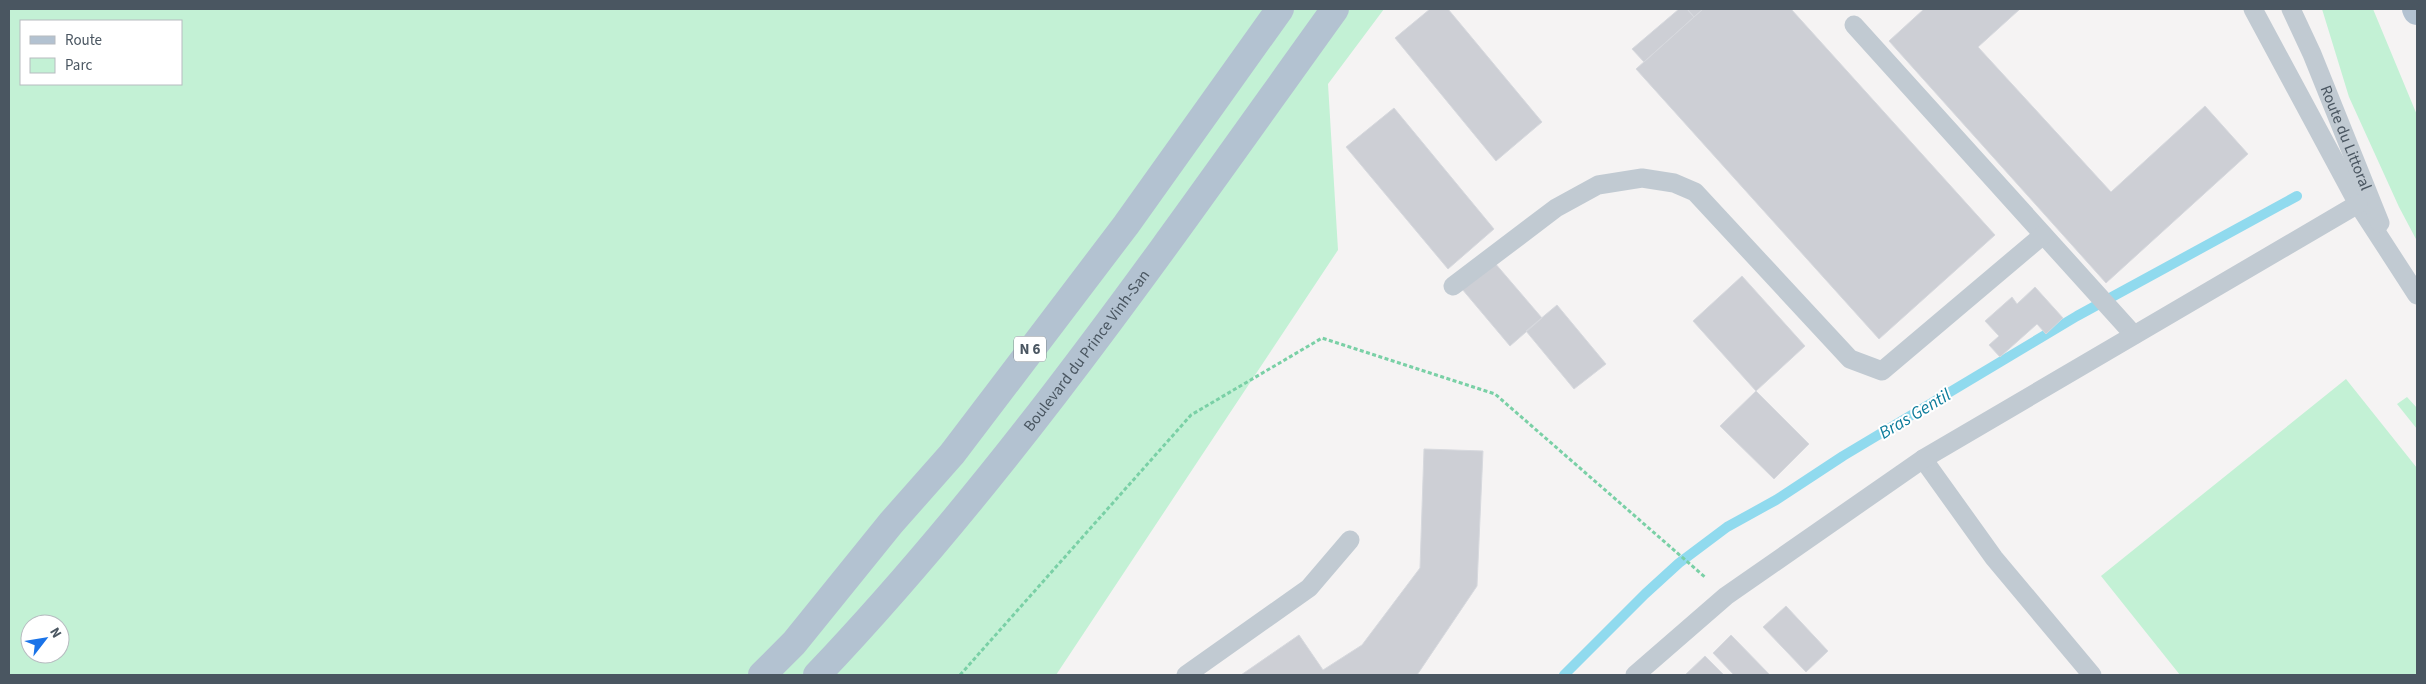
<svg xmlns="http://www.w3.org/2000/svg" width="2426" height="684" viewBox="0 0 2426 684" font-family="'Source Sans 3',sans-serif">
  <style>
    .green { fill: #c3f1d5; fill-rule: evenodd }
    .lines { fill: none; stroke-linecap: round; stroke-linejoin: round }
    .stream { stroke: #90daee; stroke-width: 10 }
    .building { fill: #cdcfd5; stroke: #d7d9de }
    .path { stroke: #7ad0a6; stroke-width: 3; stroke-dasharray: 4 2.5; stroke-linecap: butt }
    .service { stroke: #c1cad2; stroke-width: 19 }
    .primary { stroke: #b3c2d1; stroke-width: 28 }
    .labels { text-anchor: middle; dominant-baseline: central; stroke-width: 4; stroke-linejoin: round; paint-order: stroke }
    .shield { fill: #fff; stroke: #808990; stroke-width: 1 }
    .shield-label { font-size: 15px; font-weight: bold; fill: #4a5661 }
    .street-label { font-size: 16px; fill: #4a5661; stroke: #fff }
    .water-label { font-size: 18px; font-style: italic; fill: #0c7c9b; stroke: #fff }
  </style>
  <rect width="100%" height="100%" fill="#f5f3f3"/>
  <!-- green -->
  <path class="green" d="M9,9H1384L1328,84L1338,250L1056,675H9ZM21,21H181V84H21ZM30,624H60V654H30Z
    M2322,9H2373L2417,115V241L2399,207L2349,97Z
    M2346,379L2417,468V675H2180L2101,576Z
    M2407,397L2417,408V429L2397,404Z"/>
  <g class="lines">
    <!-- stream -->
    <path class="stream" d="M1564,675L1645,594L1679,563L1727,527L1776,500L1843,456L2077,316L2297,196"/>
  </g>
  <!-- building -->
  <path class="building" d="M1430,9H1448L1542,122L1496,161L1395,38Z
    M1679,9H1687L1694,17L1644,62L1632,49Z
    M1687,9H1703L1694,17Z
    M1703,9H1791L1995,235L1879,339L1636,69Z
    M1924,9H2020L1978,47L2111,192L2205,106L2248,154L2106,283L1889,41Z
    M1394,108L1494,229L1448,269L1346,147Z
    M1494,262L1542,318L1510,346L1462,289Z
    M1742,276L1805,346L1756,391L1693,321Z
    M2035,287L2063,318L2046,334L2037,324L2000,357L1989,345L1999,336L1985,321L2012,297L2017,304Z
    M1557,305L1606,364L1574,389L1526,331Z
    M1756,391L1809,444L1774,479L1720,426Z
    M1424,449L1483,451L1477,586L1417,675H1241L1299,635L1323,670L1362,645L1420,568Z
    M1786,606L1828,651L1806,672L1763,627Z
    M1731,635L1770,675H1734L1713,653Z
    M1705,656L1724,675H1685Z"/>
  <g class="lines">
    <!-- path -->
    <path class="path" d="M960,675L1191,415L1322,338L1495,394L1706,578"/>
    <!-- service -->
    <g class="service">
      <path d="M2253,9L2358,204L2417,295"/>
      <path id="s1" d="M2291,9L2312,54L2380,223"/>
      <path d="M1854,25L2134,335"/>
      <path d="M1453,286L1556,208L1598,185L1642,178L1674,183L1695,192L1850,359L1882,371L2043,235"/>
      <path d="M1923,459L1994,558L2092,675"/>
      <path d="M1186,675L1309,588L1350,540"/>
      <path d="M1635,675L1726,596L1923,459L2358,204"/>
    </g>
    <!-- primary -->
    <g class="primary">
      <path d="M2416,9L2417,11"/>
      <path d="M762,675L794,643L891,523L952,454L1126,225L1280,9"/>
      <path id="s2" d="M817,675C1011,471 1171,237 1335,9"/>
    </g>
  </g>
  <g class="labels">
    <!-- shield labels -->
    <rect class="shield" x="1014" y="336.5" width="32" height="25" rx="4"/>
    <g class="shield-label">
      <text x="1030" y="349">N 6</text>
    </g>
    <!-- street labels -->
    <g class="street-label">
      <text stroke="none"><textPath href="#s1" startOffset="140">Route du Littoral</textPath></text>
      <text stroke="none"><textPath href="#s2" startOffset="422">Boulevard du Prince Vinh-San</textPath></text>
    </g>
    <!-- water labels -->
    <g class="water-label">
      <text transform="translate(1915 414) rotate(-31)">Bras Gentil</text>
    </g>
  </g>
  <!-- border -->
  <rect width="2426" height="684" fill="none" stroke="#4a5661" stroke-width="20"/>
  <!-- legend -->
  <rect x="20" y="20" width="162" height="65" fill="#ffffff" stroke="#b7bbc0"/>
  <rect x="30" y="36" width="25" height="8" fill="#b3c2d1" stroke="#b7bbc0"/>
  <text x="65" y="45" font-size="15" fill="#4a5661">Route</text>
  <rect x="30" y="58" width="25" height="15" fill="#c3f1d5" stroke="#b7bbc0"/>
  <text x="65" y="70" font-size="15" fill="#4a5661">Parc</text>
  <!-- north arrow -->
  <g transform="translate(45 639) rotate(59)"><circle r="24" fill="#ffffff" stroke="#b7bbc0"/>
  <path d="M0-4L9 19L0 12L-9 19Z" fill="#1a73e8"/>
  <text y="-8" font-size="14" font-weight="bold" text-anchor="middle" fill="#4a5661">N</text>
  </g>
</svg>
